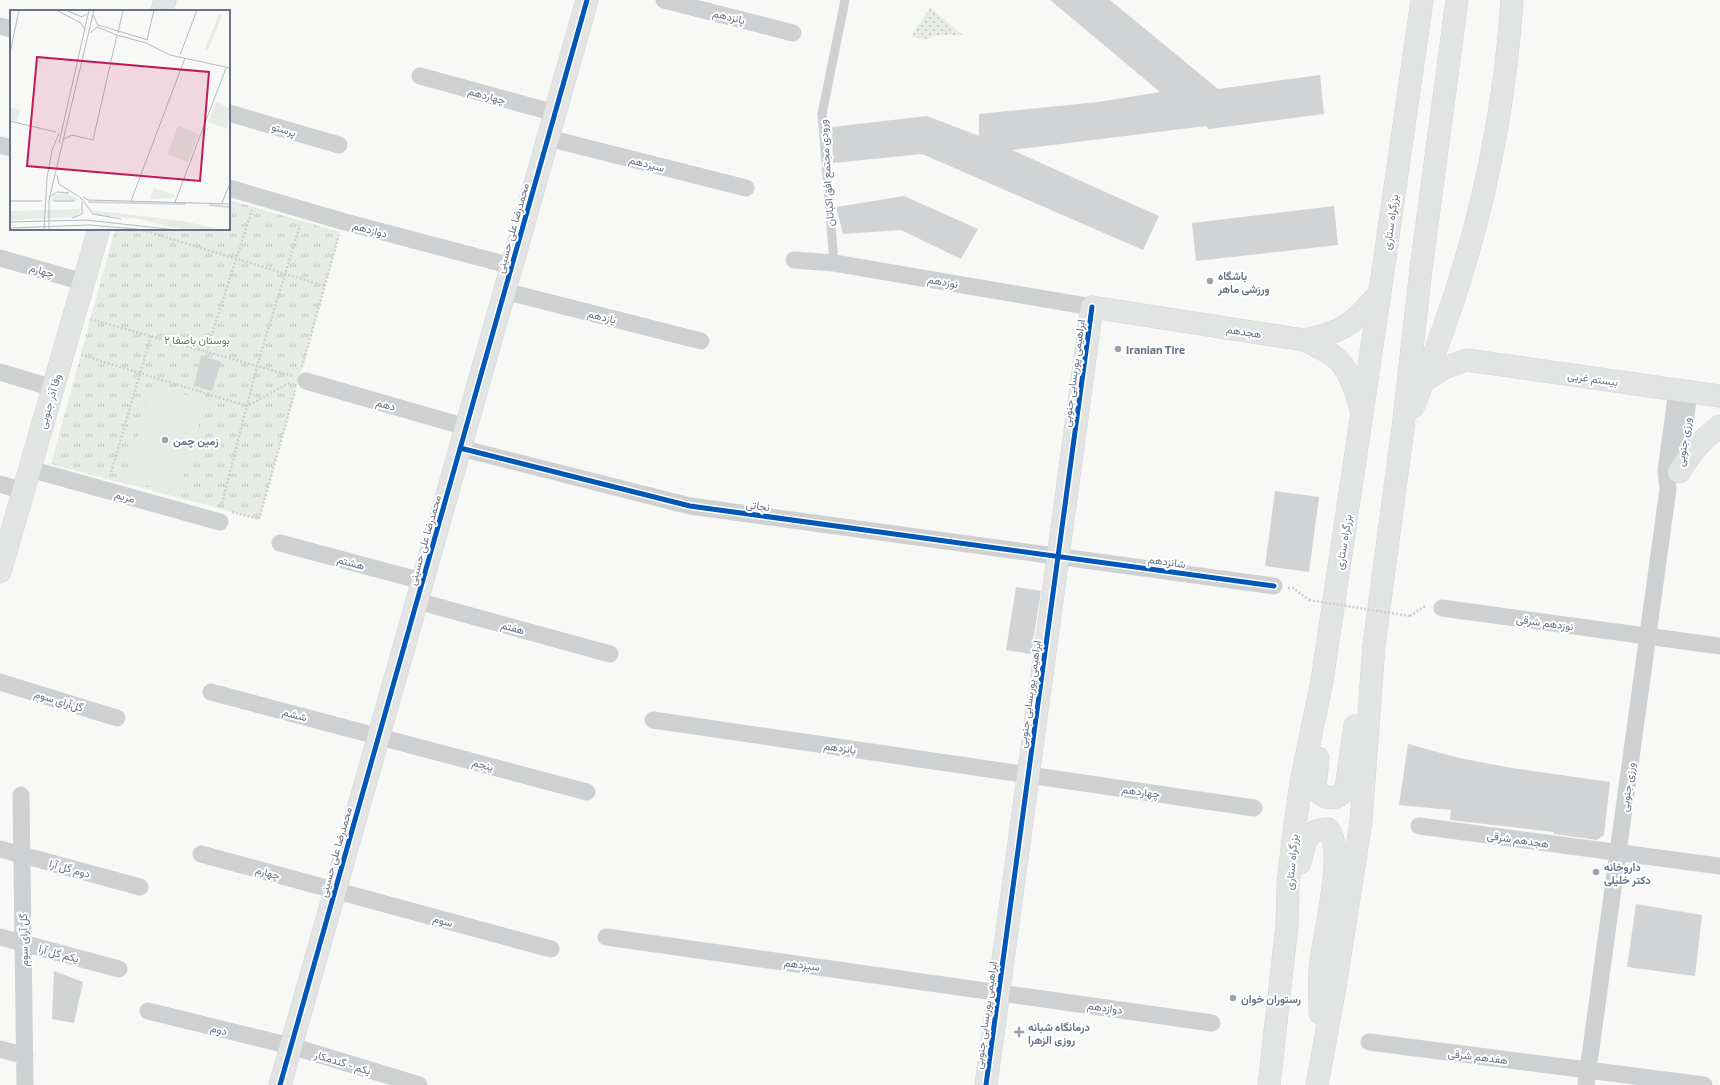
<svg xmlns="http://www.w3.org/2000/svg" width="1720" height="1085" viewBox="0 0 1720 1085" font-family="'Exo 2',Vazirmatn,sans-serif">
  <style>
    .grass { fill: url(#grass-tufts) }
    .garden { fill: url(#garden-dots) }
    .pitch { fill: #e7ebe5 }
    .building { fill: #d2d3d4 }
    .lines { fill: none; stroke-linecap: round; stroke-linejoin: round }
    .secondary-casing { stroke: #d4d6d6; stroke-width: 23 }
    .highway-casing { stroke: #d4d5d5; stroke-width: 23 }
    .path { stroke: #cecece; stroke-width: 2.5; stroke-dasharray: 2 2; stroke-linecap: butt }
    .lane { stroke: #cfd0d2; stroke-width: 9 }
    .street { stroke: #cfd0d2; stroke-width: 17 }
    .secondary { stroke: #e2e3e3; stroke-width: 22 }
    .highway { stroke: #e2e3e3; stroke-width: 22 }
    .path-bridge { stroke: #cecece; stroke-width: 2.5; stroke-dasharray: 2 2; stroke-linecap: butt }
    .cycleway-casing { stroke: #fff; stroke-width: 8 }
    .cycleway { stroke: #0057b8; stroke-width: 5 }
    .poi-dot { fill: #9aa2ae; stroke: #fff; stroke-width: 1.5 }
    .labels { text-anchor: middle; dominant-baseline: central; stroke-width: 4; stroke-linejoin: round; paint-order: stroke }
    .street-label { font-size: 11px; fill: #687387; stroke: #fff }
    .poi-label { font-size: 11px; font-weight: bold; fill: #687387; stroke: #fff; text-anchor: start }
    .park-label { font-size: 11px; fill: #637963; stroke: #fff }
    .inset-river { fill: none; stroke: #d0d6da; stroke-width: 2 }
    .inset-road { fill: none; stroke: #b5bbc3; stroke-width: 1 }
    .view { fill: #c2185b; fill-opacity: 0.15; stroke: #c2185b; stroke-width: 2 }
    .inset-edge { fill: none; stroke: #687387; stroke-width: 2 }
  </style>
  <defs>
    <pattern id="grass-tufts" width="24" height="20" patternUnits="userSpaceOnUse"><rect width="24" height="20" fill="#e7ebe5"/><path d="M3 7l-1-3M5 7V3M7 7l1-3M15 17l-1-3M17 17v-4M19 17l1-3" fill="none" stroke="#bfc3bf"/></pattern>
    <pattern id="garden-dots" width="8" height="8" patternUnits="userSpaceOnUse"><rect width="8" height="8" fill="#e7ebe5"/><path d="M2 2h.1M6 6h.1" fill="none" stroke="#bfc3bf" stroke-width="1.8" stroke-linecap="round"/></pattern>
  </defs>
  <rect width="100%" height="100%" fill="#f8f8f7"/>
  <!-- grass -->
  <path class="grass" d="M229,200L340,232L259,519L51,464L115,229H229Z"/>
  <!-- garden -->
  <path class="garden" d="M930,8L963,35H937L925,40L911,36Z"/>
  <!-- pitch -->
  <path class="pitch" d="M152,385L206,401L178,494L126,479Z"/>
  <!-- building -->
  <path class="building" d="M1050,0H1110L1218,89L1320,75L1324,114L1209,129L1206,126L1012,150L1159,216L1143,250L922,154L833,163L832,127L927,116L979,136V114L1098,102L1160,92Z
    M904,196L978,229L961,259L901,230L843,234L836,207Z
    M1334,206L1338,245L1196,261L1192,223Z
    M201,355L221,362L212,391L194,386Z
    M1275,491L1319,497L1309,572L1265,566Z
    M1016,587L1041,591L1031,654L1006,650Z
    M1408,744L1459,758L1512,768L1610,782L1604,835L1597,840L1554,834V832L1450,820L1451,810L1399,805Z
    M1636,904L1702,915L1695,976L1627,967Z
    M54,971L83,982L74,1023L52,1019Z"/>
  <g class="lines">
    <defs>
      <path id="secondary" d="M162,11L165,0
        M1304,340C1313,345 1324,349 1332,355C1350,367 1356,393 1362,412
        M1424,381L1444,368L1467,360L1720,396
        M1679,472C1691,453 1702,439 1720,426
        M0,572L99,229
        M280,1085L587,0
        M986,1085L1092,307L1304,340C1344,332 1355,323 1380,292"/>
      <path id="highway" d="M1413,407C1468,278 1503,140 1512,0
        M1318,758L1315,788C1324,800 1337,802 1346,788L1355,726
        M1300,863C1305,843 1304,830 1328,829C1347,850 1322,940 1320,970C1319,984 1320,999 1320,1013
        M1269,1085L1287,925L1288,884L1293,840L1301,782L1322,681L1380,292L1422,0
        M1317,1085L1335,987L1361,821L1374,645L1403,428L1421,269L1457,0"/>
    </defs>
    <!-- secondary casing -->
    <use href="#secondary" class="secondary-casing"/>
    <!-- highway casing -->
    <use href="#highway" class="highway-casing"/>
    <!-- path -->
    <path class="path" d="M139,229L325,286
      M90,319L293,376
      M206,352L252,210
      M81,355L247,406L291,382
      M302,367L339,235
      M110,476L151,336
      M221,507L257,366L300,225
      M232,512L259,519L295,391
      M1288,588H1293L1309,600
      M1410,616L1423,607H1427"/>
    <!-- lane -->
    <path class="lane" d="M834,263L822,114L845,0"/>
    <!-- street -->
    <path class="street" d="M664,0L793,33
      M0,26L11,29
      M420,76L555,113
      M229,113L339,145
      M548,138L746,188
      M0,145L11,148
      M229,188L345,222L512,266
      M0,258L83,282
      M794,260L834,263L1092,307
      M504,291L701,341
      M0,372L53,388
      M306,381L466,427
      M460,448L690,506L1274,586
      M30,469L220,522
      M1679,470L1689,392
      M0,484L23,491
      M280,543L422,581
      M417,601L610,654
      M1442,608L1720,646
      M0,682L117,718
      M211,692L587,792
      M653,720L1254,808
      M21,795L25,1085
      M1419,826L1720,866
      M0,849L140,887
      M201,854L551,949
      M0,937L119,969
      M606,937L1212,1023
      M148,1011L291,1046L419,1085
      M1369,1042L1704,1085
      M0,1049L25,1056
      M1586,1085L1668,489L1666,471L1677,390"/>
    <!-- secondary -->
    <use href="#secondary" class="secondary"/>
    <!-- highway -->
    <use href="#highway" class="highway"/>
    <!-- path-bridge -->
    <path class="path-bridge" d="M1309,600L1410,616"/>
    <defs>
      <path id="cycleway" d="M460,448L690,506L1274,586
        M280,1085L587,0
        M986,1085L1092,307"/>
    </defs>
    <!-- cycleway casing -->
    <use href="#cycleway" class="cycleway-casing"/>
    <!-- cycleway -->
    <use href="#cycleway" class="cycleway"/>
  </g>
  <!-- markers -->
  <g class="poi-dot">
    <circle cx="1210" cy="281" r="4"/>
    <circle cx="1118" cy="349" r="4"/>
    <circle cx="165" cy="440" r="4"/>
    <circle cx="1596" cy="872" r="4"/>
    <circle cx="1233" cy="998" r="4"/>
    <path d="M1017 1026h4v4h4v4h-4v4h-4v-4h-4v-4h4z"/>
  </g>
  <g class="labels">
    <!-- street labels -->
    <g class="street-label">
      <text transform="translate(729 16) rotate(14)">پانزدهم</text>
      <text transform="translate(487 95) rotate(15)">چهاردهم</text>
      <text transform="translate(284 129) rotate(16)">پرستو</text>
      <text transform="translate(647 163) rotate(14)">سیزدهم</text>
      <text transform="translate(826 173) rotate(-94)">ورودی مجتمع افق اکباتان</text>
      <text transform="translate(1390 222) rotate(-82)">بزرگراه ستاری</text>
      <text transform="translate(512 228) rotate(-74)">محمدرضا علی حسینی</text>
      <text transform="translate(370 229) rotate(15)">دوازدهم</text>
      <text transform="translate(42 270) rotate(16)">چهارم</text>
      <text transform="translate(943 281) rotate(10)">نوزدهم</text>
      <text transform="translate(602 316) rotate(14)">یازدهم</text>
      <text transform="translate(1244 331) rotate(9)">هجدهم</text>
      <text transform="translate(1073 373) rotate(-82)">ابراهیمی پوربسابی جنوبی</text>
      <text transform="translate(1593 378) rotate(8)">بیستم غربی</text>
      <text transform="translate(49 401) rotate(-74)">وفا آذر جنوبی</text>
      <text transform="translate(386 404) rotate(16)">دهم</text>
      <text transform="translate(1683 442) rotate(-82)">ورزی جنوبی</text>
      <text transform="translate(125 496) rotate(16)">مریم</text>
      <text transform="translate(758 505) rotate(8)">نجاتی</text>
      <text transform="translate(424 540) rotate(-74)">محمدرضا علی حسینی</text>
      <text transform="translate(1343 542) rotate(-81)">بزرگراه ستاری</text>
      <text transform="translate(1167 561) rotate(8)">شانزدهم</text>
      <text transform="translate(351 562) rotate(15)">هشتم</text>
      <text transform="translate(1545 622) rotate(8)">نوزدهم شرقی</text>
      <text transform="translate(513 627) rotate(15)">هفتم</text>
      <text transform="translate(1029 694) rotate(-82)">ابراهیمی پوربسابی جنوبی</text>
      <text transform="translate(59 700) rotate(17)">گل‌آرای سوم</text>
      <text transform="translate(295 714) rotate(15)">ششم</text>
      <text transform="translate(840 747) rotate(8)">پانزدهم</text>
      <text transform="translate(483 764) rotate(15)">پنجم</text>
      <text transform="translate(1627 787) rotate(-82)">ورزی جنوبی</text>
      <text transform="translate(1141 791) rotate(8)">چهاردهم</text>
      <text transform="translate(1518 839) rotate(8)">هجدهم شرقی</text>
      <text transform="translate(335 852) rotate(-74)">محمدرضا علی حسینی</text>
      <text transform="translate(1291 862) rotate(-85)">بزرگراه ستاری</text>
      <text transform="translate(70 868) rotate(15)">دوم گل‌ آرا</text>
      <text transform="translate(268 872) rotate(15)">چهارم</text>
      <text transform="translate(443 920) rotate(15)">سوم</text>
      <text transform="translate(23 940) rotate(-91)">گل آرای سوم</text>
      <text transform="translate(59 953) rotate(15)">یکم گل‌ آرا</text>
      <text transform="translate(802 964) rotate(8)">سیزدهم</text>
      <text transform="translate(1105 1007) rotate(8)">دوازدهم</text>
      <text transform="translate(985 1015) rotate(-82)">ابراهیمی پوربسابی جنوبی</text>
      <text transform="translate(219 1029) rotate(14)">دوم</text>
      <text transform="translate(1478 1056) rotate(7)">هفدهم شرقی</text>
      <text transform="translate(343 1062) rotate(17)">یکم - گندمکار</text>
    </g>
    <!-- poi labels -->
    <g class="poi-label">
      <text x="1218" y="275">باشگاه<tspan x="1218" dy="13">ورزشی ماهر</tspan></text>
      <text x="1126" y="349">Iranian Tire</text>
      <text x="173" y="440">زمین چمن</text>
      <text x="1604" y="866">داروخانه<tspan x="1604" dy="13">دکتر خلیلی</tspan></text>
      <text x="1241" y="998">رستوران خوان</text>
      <text x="1028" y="1026">درمانگاه شبانه<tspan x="1028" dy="13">روزی الزهرا</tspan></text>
    </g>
    <!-- park labels -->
    <g class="park-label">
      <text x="197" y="339">بوستان باصفا ۲</text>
    </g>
  </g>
  <!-- overview -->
  <g transform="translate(10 10)">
    <rect width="220" height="220" fill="#f8f8f7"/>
    <path d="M206,92L220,98L217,119L198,112ZM0,97L10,100L7,111L0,109ZM168,116L189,124L178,152L158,144ZM144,178L165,185L163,188L140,189ZM56,183L70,190L41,191L44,185ZM72,199L65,207L0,210V201Z" fill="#e7ebe5"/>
    <path d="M209,4L212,5L198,40L195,39ZM81,200L173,211L214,220H179L154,216L130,209L86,205Z" fill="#e7ebe5"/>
    <path class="inset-river" d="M0,191H32M43,191H65M78,192L176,194M199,195L220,197"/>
    <path class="inset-road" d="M46,0L71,13L75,20M55,0L72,7L77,4M83,5L88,15L138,30M80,23L87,17L107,25L136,33L160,45L220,58M108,23L113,0M137,30L144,0M0,43L9,0M170,45L187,0M0,111L46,122M54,129L62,125L83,130L107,25M49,133L79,0M47,165L49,174L71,188L83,204L111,209M40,187L47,182L59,183M73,187L78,190L220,194M121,191L175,48M165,192L216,58M212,193L220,173M62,208L72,204V192M0,212L76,210L167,220M0,218L79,215L137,220M34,220L37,168L42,140L49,123M39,220V190L84,0"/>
    <path class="view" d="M27,47L199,62L190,171L17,156Z"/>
    <rect width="220" height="220" class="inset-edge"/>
  </g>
</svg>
